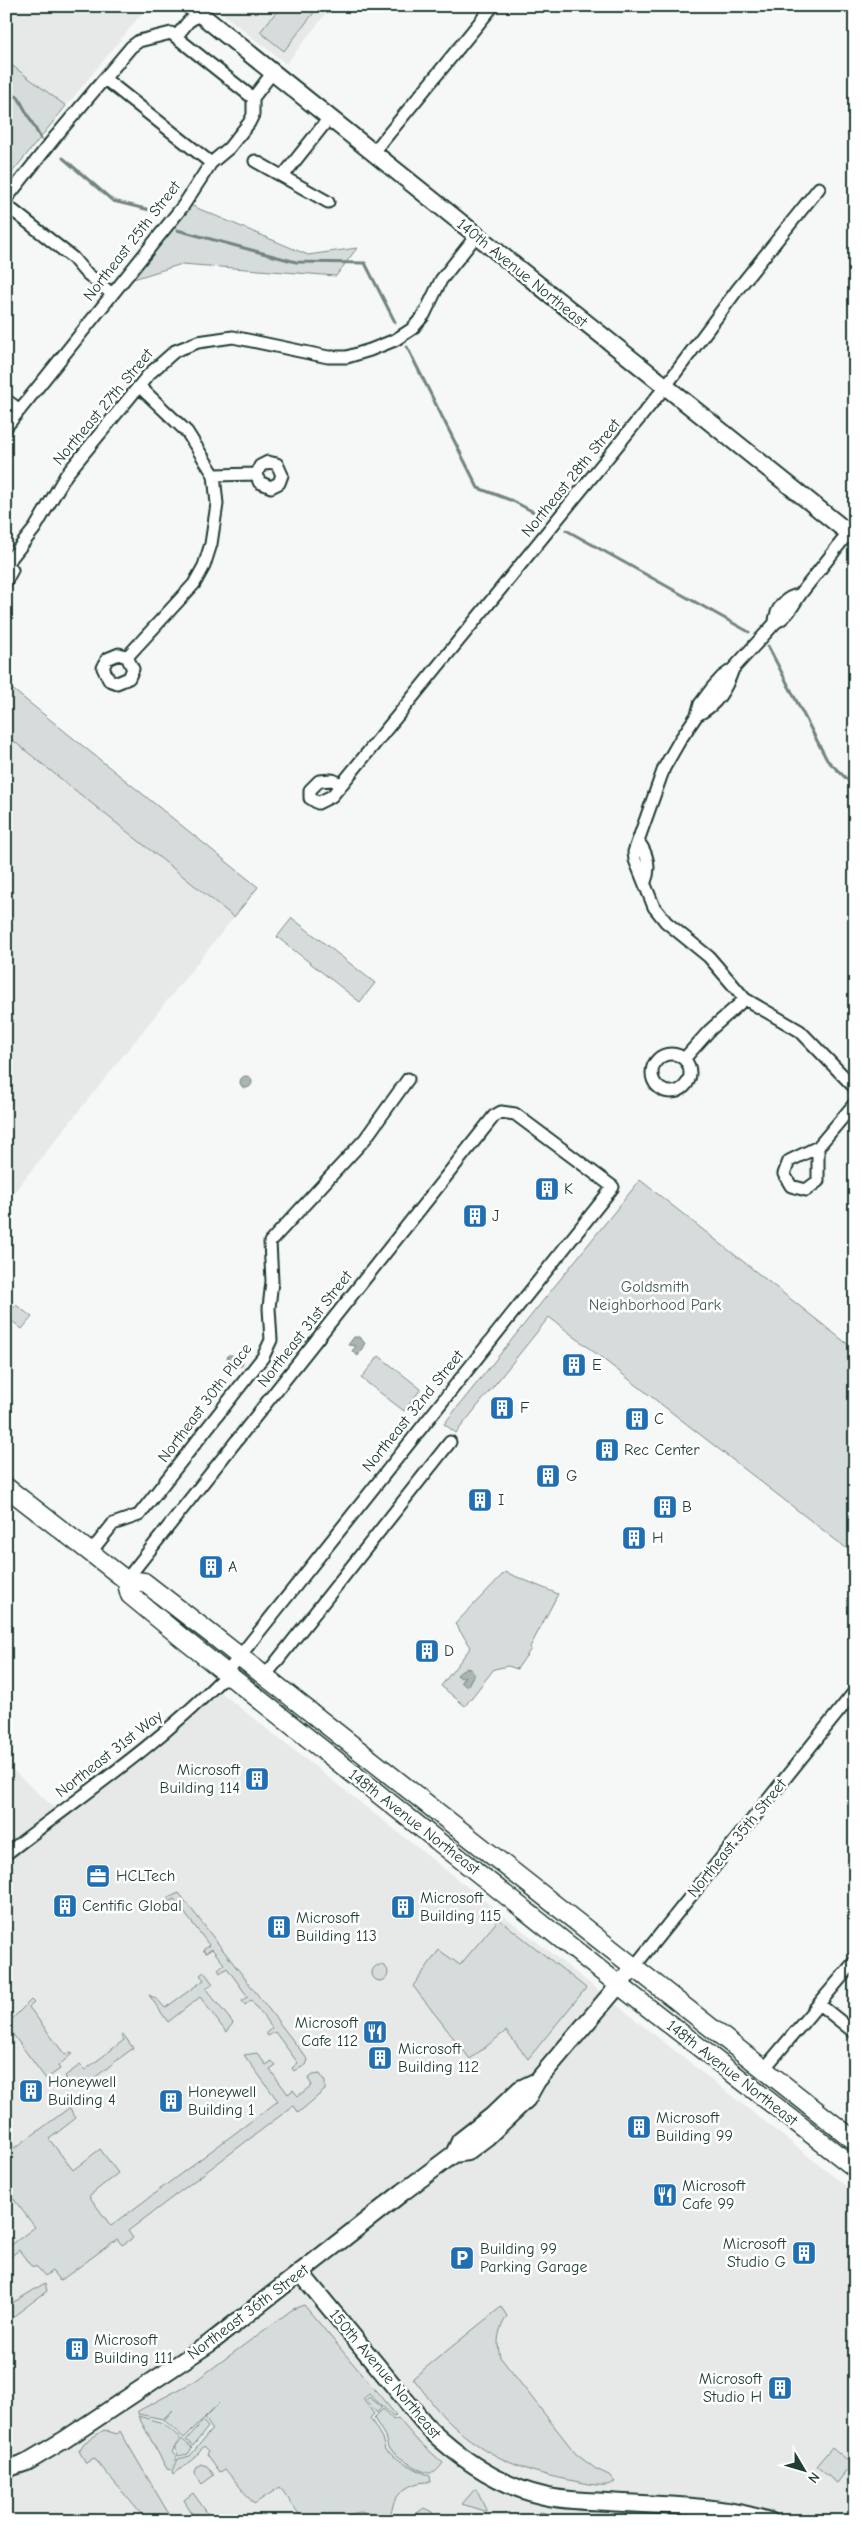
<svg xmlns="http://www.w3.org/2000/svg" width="861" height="2527" viewBox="0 0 861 2527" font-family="'Comic Neue',sans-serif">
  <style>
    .built { fill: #e6e9e8 }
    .green { fill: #d6dcdb; stroke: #7a8c88 }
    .water { fill: #aab5b1; stroke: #72857f }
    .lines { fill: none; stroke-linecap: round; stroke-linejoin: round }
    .stream { stroke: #72857f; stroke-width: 3 }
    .street-casing { stroke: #1f3d34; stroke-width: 15 }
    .secondary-casing { stroke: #1f3d34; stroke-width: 20 }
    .primary-casing { stroke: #1f3d34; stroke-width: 21 }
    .street { stroke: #fff; stroke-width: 11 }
    .secondary { stroke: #fff; stroke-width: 16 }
    .primary { stroke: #fff; stroke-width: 18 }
    .labels { text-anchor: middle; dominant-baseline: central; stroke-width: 5; stroke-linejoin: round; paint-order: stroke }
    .street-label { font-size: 16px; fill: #1f3d34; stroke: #fff }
    .poi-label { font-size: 16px; fill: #1f3d34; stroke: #fff; text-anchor: start }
    .park-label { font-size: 16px; fill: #445d55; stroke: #fff }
  </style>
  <rect width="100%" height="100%" fill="#f6f7f7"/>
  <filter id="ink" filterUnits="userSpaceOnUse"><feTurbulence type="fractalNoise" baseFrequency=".02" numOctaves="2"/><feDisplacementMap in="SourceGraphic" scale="10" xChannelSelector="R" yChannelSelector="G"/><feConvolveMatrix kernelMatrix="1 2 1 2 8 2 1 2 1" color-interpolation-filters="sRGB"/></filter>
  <g filter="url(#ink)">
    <!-- built -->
    <path class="built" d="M6,6H148L66,106L6,61Z
      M213,6H332L286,64Z
      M6,735L234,917L6,1202Z
      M219,1691L855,2193V2521H6V1764L60,1813Z"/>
    <!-- green -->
    <path class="green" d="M281,6H319L284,51L260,32Z
      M6,61L66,106L6,180Z
      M190,205L308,255L357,248L336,276L182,264L130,280Z
      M6,684L258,887L234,917L6,735Z
      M292,918L375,983L360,1002L277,937Z
      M640,1180L855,1350V1555L549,1317L456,1433L444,1424Z
      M16,1305L32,1317L22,1329L6,1316Z
      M379,1356L421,1389L404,1411L361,1378Z
      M505,1572L558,1594L530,1647L531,1649L517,1669L508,1666L494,1669L465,1706L441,1686L471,1647L455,1624Z
      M179,1893L308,2060L306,2065L294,2071L292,2068L298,2063L275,2032L268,2036L266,2033L272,2028L251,2000L245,2005L242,2001L248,1997L227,1968L220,1973L218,1969L224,1964L212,1949L206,1953L203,1950L209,1945L174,1899L168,1903V1898Z
      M499,1919L586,1988L528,2059L506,2031L470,2059L413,1986L439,1950L460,1965Z
      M372 1973a8 8 0 1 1 16 0a8 8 0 1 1-16 0Z
      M204,1972L213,1984L206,1989L233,2023L226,2032L200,1997L168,2022L149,1995L157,1999L165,2008L204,1980L200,1975Z
      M31,2000L34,2003L29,2007L65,2055L70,2052L73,2053L58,2066L60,2069L46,2079L6,2025Z
      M123,2034L133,2048L80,2089L74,2080L69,2083L65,2076L80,2065L85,2070L124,2040L121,2035Z
      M257,2053L266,2065L272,2061L276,2066L270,2070L288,2094L293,2090L298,2096L312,2085L308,2079L313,2075L320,2074L325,2082V2090L298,2113L293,2106L128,2231L133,2238L122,2245L117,2239L60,2281L52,2271L45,2276L37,2267L31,2266L19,2250L6,2260V2249L35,2227L6,2189V2137L15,2148L69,2108L76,2118L49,2139L73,2170L100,2149L118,2173L89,2196L111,2226L278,2101L244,2055Z
      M45,2283L47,2291L6,2322V2307Z
      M304,2305L396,2415L393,2416L369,2394L363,2399L374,2414L370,2418L382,2438L385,2450L405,2464L430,2476L431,2482C416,2481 401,2488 394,2502C392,2507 392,2513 389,2517L360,2512L344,2516L345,2521H304L280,2487L254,2504L225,2469L220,2472L207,2454L209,2451L204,2446L194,2459L174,2474L173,2471L178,2459L190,2456L212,2429L205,2418L219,2403L184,2438L164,2420L173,2410L163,2419L138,2414V2411L195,2381L293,2309Z
      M501,2307L507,2316C498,2330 496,2341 500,2357L576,2454L596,2469L609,2475L615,2482C604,2489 587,2483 574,2481C527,2473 485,2456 450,2423C436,2410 425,2393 413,2378Z
      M369,2397L382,2407L377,2413L366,2400Z
      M383,2409L393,2420L398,2418L415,2438L443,2463C440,2467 436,2473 431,2473C420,2473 396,2455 388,2448L385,2436L374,2418Z
      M138,2416L163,2423L180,2438L172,2452L176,2457L171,2470L167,2469Z
      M203,2421L208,2427L193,2446L186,2440Z
      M104,2430L117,2434L120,2431L173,2521H147L94,2458L86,2463L79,2451L84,2443Z
      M182,2439L192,2448L188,2454L178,2456L175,2448Z
      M832,2447L852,2464L837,2483L816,2466Z
      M200,2464L207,2466L214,2475L202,2484L195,2474L196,2469Z
      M475,2489H476L487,2512L462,2504Z
      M193,2493L213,2521H197L184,2500Z
      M424,2508L432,2512L433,2521H417V2513Z
      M540,2512L566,2517V2521H539Z
      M360,2515L388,2521H348L347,2518Z"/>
    <!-- water -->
    <path class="water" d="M240 1082a6 6 0 1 1 12 0a6 6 0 1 1-12 0Z
      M354,1337H359L365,1343L358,1356L352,1351L356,1346L348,1345Z
      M228,1355H232L243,1362L242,1366H234L227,1359Z
      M465,1668L471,1669L474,1674L467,1687L461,1682L465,1676L461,1678L457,1675Z"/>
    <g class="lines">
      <!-- stream -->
      <path class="stream" d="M6,93L18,97L41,139
        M63,158L113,201L154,211
        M177,230L296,262L365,263L395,322
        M407,347L478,488L513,501L543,517
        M566,530L749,632
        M768,646L827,760L855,787"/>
      <defs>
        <path id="street" d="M176,37L188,22L200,14
          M105,79L211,163
          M373,153L493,6
          M255,161L328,202
          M283,176L329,118
          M6,199L56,136L131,47L139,41L171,33L253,98
          M6,205L73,258L84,271L112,294
          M6,400L20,410
          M6,427L183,206L211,163L229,148L249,123L253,115V98L273,72
          M214,475L257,474L259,482L271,487L279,483L282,475L277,464L268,462L260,466L257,474
          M848,533C833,553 818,572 802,592C793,604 790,615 775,623L733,669L722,677L712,688L700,704L697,715L680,740L664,768L634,852L635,860L654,907L666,922L709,957L745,999L800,1031L855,1088
          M6,561L12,570L6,581
          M8,562L35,528L66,475L149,374L175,351L198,342L233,337L328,357H347L370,350L395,340L412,329L424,315L441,280L476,236
          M775,623C775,609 786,596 800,595
          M127,657L133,669L129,678L117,683L109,680L103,668L107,659L119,654L127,657L194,584L204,566L211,544L217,504L214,475L187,432L139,386
          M697,715C717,705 726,689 733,669
          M342,784L332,796L318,803L310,798V790L319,781L332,780L342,784L665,387L737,290L819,188
          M638,841C648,854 651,867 645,882
          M652 1073a19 19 0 1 1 38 0a19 19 0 1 1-38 0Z
          M684,1059L710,1030L745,999
          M818,1147V1181L806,1190L791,1186L784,1174L789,1161L818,1147L855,1103
          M90,1553L113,1524L139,1515L263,1357L271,1340L269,1308L272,1281L270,1242L365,1139L408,1079
          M265,1676L450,1442
          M6,1854C78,1798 156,1746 220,1681L613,1187L515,1114L501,1112L494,1116L126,1580
          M634,1967L855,1691
          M819,2004L855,2033
          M764,2069L855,1961"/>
        <path id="secondary" d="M190,6L855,538
          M454,2154L460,2141L492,2116L520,2089L537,2081
          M300,2272L430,2430C462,2460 500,2486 544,2496C565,2501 586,2501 608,2502C662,2506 717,2504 769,2521
          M6,2469L27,2462L64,2440L210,2343L403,2192L454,2154L467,2152L487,2137L527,2099L537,2081L634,1967"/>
        <path id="primary" d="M6,1487L126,1580L144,1582L215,1637L855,2141
          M126,1580L130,1595L182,1638L619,1985L855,2168"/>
      </defs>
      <!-- street casing -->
      <use href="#street" class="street-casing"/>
      <!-- secondary casing -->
      <use href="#secondary" class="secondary-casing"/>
      <!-- primary casing -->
      <use href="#primary" class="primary-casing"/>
      <!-- street -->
      <use href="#street" class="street"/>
      <!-- secondary -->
      <use href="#secondary" class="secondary"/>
      <!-- primary -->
      <use href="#primary" class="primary"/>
    </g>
  </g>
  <!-- icons -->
  <defs>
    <symbol id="building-square" viewBox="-11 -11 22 22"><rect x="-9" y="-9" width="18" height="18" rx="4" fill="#1f6fb2" stroke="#fff"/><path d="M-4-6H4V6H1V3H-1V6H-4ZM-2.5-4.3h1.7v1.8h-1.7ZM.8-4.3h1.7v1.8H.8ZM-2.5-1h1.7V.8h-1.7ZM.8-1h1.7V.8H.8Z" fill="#fff"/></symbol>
    <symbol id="office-square" viewBox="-11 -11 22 22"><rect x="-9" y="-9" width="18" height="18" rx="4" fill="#1f6fb2" stroke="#fff"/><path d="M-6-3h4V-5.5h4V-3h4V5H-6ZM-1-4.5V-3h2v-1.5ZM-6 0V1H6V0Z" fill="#fff"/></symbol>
    <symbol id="restaurant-square" viewBox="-11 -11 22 22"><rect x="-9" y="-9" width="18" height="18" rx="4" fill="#1f6fb2" stroke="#fff"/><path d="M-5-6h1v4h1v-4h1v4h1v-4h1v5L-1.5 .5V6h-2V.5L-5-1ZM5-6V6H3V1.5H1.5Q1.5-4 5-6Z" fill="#fff"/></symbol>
    <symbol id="parking-square" viewBox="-11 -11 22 22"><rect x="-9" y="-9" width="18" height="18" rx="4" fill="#1f6fb2" stroke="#fff"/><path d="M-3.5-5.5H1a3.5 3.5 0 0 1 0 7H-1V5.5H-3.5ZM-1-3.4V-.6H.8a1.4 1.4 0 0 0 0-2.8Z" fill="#fff"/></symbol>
  </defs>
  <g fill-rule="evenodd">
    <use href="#building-square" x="533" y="1175" width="28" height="28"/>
    <use href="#building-square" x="461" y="1202" width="28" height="28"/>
    <use href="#building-square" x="560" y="1351" width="28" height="28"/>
    <use href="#building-square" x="488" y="1394" width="28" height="28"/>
    <use href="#building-square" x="623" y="1405" width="28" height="28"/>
    <use href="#building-square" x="593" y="1436" width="28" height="28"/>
    <use href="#building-square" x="534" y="1462" width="28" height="28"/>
    <use href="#building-square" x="466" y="1486" width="28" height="28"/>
    <use href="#building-square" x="651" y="1493" width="28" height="28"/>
    <use href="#building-square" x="620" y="1524" width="28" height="28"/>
    <use href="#building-square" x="197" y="1553" width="28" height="28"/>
    <use href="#building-square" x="413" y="1637" width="28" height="28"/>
    <use href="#building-square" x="243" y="1765" width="28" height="28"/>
    <use href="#office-square" x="84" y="1862" width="28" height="28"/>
    <use href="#building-square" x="51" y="1892" width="28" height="28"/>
    <use href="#building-square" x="389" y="1893" width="28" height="28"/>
    <use href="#building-square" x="265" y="1913" width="28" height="28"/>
    <use href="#restaurant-square" x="361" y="2018" width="28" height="28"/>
    <use href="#building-square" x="366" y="2044" width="28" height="28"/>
    <use href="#building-square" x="17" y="2077" width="28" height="28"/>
    <use href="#building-square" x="157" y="2087" width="28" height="28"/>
    <use href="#building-square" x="625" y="2113" width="28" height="28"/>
    <use href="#restaurant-square" x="651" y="2181" width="28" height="28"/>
    <use href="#building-square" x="790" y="2239" width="28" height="28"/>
    <use href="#parking-square" x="448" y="2244" width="28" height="28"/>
    <use href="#building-square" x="63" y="2335" width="28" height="28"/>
    <use href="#building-square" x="766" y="2374" width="28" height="28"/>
  </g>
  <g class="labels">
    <!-- street labels -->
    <g class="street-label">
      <text transform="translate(132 241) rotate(-52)">Northeast 25th Street</text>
      <text transform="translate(522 273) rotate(39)">140th Avenue Northeast</text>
      <text transform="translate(103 407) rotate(-50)">Northeast 27th Street</text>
      <text transform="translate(571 478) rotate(-51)">Northeast 28th Street</text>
      <text transform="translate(305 1329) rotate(-52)">Northeast 31st Street</text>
      <text transform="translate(205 1403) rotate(-53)">Northeast 30th Place</text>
      <text transform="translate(413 1411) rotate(-51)">Northeast 32nd Street</text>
      <text transform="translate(109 1754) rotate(-38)">Northeast 31st Way</text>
      <text transform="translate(414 1822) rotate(38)">148th Avenue Northeast</text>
      <text transform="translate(737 1838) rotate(-51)">Northeast 35th Street</text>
      <text transform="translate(732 2073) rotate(38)">148th Avenue Northeast</text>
      <text transform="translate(248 2312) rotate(-37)">Northeast 36th Street</text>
      <text transform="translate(385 2374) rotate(50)">150th Avenue Northeast</text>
    </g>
    <!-- poi labels -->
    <g class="poi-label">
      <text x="564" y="1189">K</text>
      <text x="492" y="1216">J</text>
      <text x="592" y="1365">E</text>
      <text x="520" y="1408">F</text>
      <text x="654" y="1419">C</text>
      <text x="624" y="1450">Rec Center</text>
      <text x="566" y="1476">G</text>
      <text x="498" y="1500">I</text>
      <text x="682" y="1507">B</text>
      <text x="652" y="1538">H</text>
      <text x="228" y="1567">A</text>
      <text x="444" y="1651">D</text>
      <text x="240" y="1770" text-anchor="end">Microsoft<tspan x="240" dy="18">Building 114</tspan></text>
      <text x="116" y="1876">HCLTech</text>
      <text x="420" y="1898">Microsoft<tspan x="420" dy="18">Building 115</tspan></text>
      <text x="82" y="1906">Centific Global</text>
      <text x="296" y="1918">Microsoft<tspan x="296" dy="18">Building 113</tspan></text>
      <text x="358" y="2023" text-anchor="end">Microsoft<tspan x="358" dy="18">Cafe 112</tspan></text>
      <text x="398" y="2049">Microsoft<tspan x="398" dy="18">Building 112</tspan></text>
      <text x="48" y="2082">Honeywell<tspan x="48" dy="18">Building 4</tspan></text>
      <text x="188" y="2092">Honeywell<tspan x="188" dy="18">Building 1</tspan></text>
      <text x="656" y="2118">Microsoft<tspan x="656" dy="18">Building 99</tspan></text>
      <text x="682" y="2186">Microsoft<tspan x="682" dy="18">Cafe 99</tspan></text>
      <text x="786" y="2244" text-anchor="end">Microsoft<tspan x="786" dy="18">Studio G</tspan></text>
      <text x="480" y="2249">Building 99<tspan x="480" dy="18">Parking Garage</tspan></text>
      <text x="94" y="2340">Microsoft<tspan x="94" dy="18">Building 111</tspan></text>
      <text x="762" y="2379" text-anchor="end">Microsoft<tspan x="762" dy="18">Studio H</tspan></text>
    </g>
    <!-- park labels -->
    <g class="park-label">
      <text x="655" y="1287">Goldsmith<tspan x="655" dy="18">Neighborhood Park</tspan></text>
    </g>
  </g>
  <!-- margin -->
  <rect width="861" height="2527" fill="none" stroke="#fff" stroke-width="25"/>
  <rect x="12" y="12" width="836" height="2502" fill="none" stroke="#1f3d34" stroke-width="2" filter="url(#ink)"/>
  <!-- north arrow -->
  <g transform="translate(804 2470) rotate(128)" stroke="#ffffff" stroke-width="4" paint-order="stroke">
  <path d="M0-4L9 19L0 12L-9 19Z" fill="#1f3d34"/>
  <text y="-8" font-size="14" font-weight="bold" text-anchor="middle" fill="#1f3d34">N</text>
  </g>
</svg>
